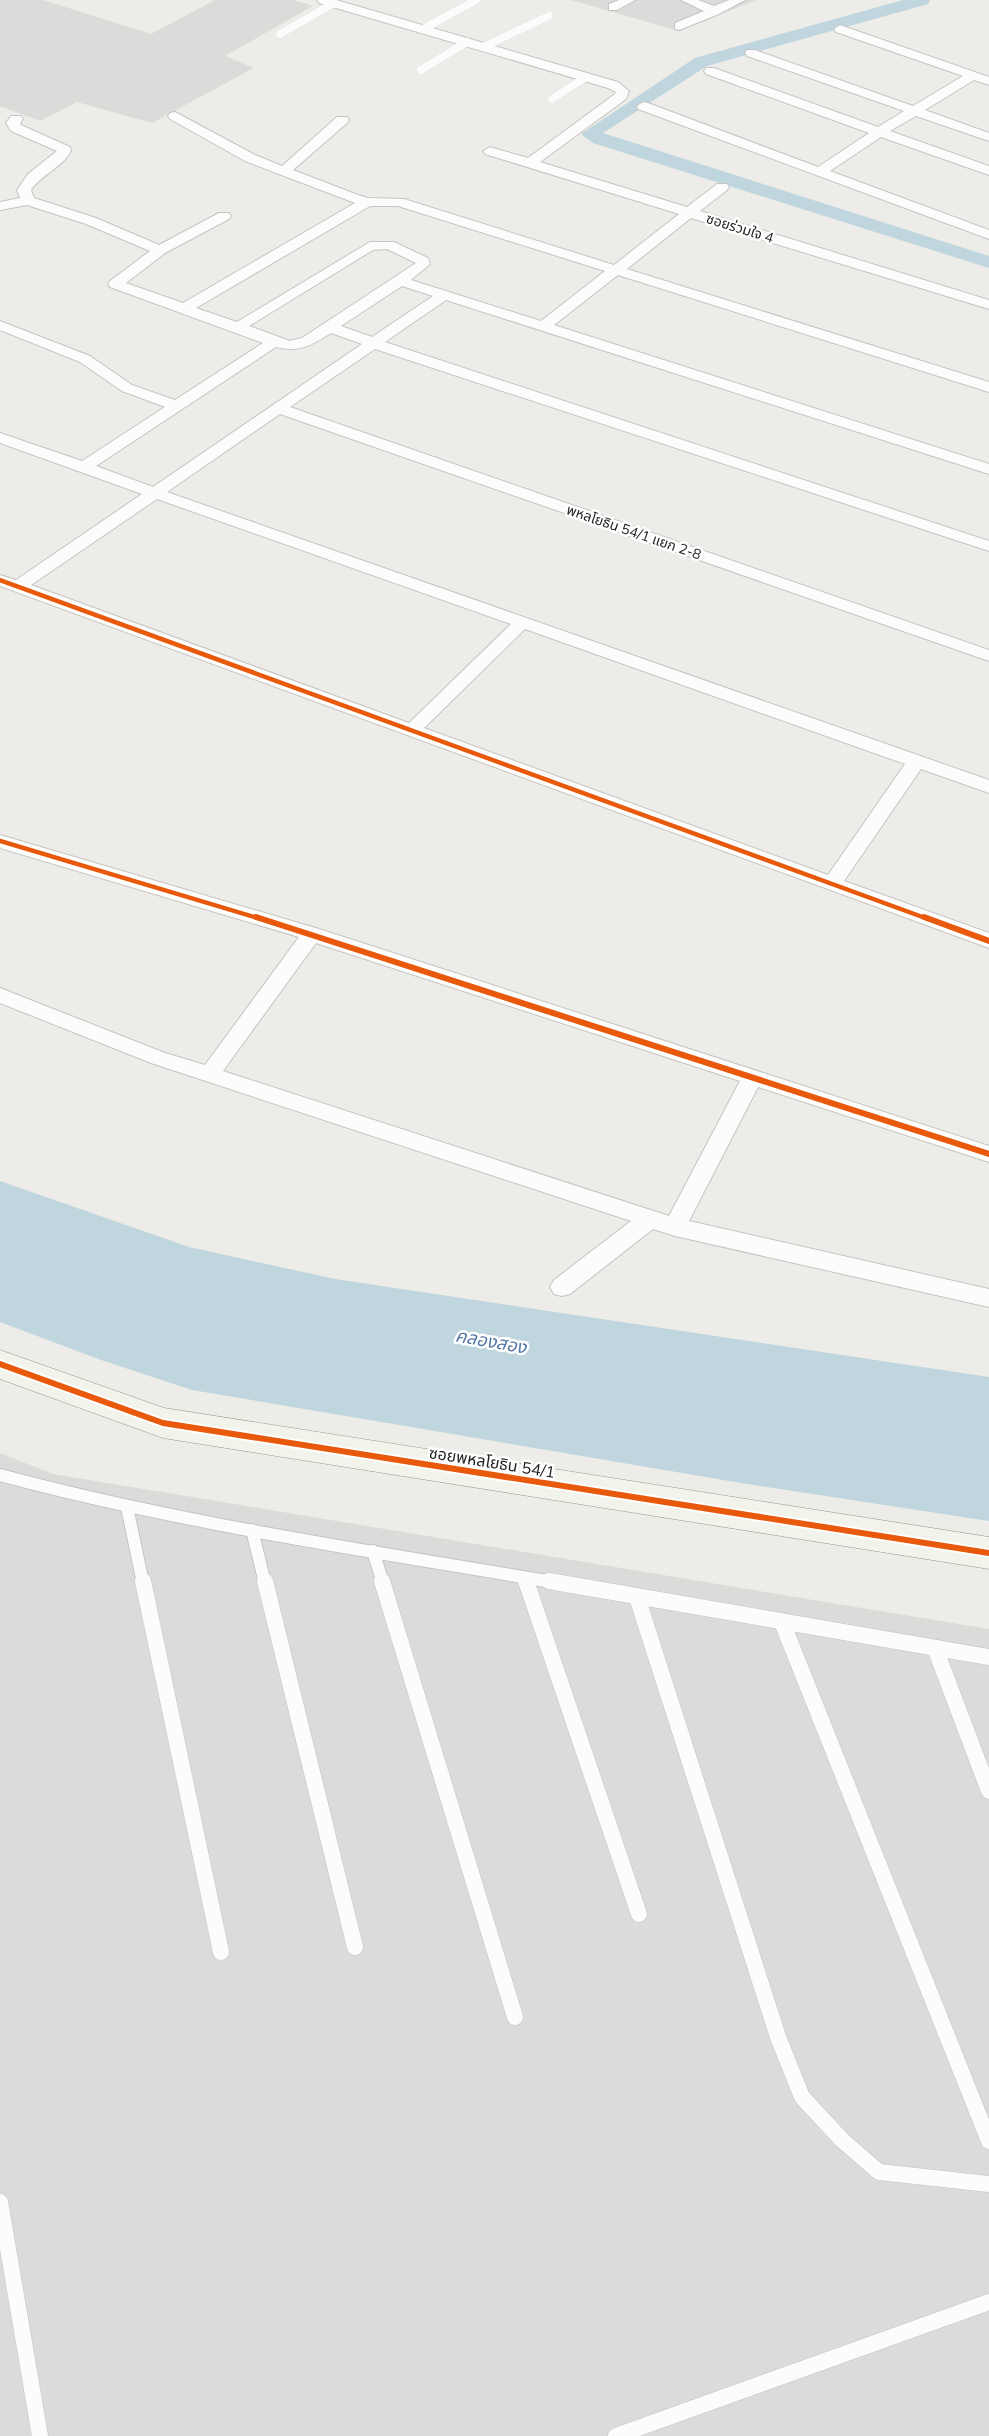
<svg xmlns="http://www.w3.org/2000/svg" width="989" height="2436" viewBox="0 0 989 2436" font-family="Mulish,'Noto Sans Thai',sans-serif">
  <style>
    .residential { fill: #dcdbd9 }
    .water { fill: #bfd6de }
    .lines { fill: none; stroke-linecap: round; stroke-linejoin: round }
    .canal { fill: #bfd6de; fill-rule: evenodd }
    .lane-far2-casing { stroke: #c4c4c2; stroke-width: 8 }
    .lane-far1-casing { stroke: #c4c4c2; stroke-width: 14 }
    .lane-casing { stroke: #c4c4c2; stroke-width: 17 }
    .street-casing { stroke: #c4c4c2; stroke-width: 2 }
    .secondary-casing { stroke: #939681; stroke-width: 1 }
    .lane-far2 { stroke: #fcfcfc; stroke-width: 8 }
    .lane-far1 { stroke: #fcfcfc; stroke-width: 12 }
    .lane { stroke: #fcfcfc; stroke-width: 16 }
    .street { fill: #fcfcfc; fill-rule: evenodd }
    .secondary { fill: #f2f3eb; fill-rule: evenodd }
    .cycleway-far1-casing { stroke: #fff; stroke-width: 8 }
    .cycleway-casing { stroke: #fff; stroke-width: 10 }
    .cycleway-far1 { stroke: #e8590c; stroke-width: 4.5 }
    .cycleway { stroke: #e8590c; stroke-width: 6 }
    .labels { text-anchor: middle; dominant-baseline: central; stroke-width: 5; stroke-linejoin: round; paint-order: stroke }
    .far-street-label { font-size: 14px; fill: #1f1f1f; stroke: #fff }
    .street-label { font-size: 16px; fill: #1f1f1f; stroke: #fff }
    .water-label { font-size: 18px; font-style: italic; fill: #5378a7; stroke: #fff }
  </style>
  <rect width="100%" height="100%" fill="#edece8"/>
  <!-- residential -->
  <path class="residential" d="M0,0H43L151,34L215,0H293L313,6L225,56L254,68L152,123L77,102L40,121L0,106Z
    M571,0H756L679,31Z
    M0,1453L53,1474L989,1629V2436H0Z"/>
  <!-- water -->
  <path class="water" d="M0,1181L189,1247L335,1279L989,1377V1521L747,1484L192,1390L101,1360L0,1322Z"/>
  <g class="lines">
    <!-- canal -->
    <path class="canal" d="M903,0H930L928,4L707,66L603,133L989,256V268L593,143L581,134L695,58Z"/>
    <defs>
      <path id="lane-far2" d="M423,29L476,0
        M280,34L334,3
        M483,47L549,16
        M421,70L467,42
        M552,99L586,77"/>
      <path id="lane-far1" d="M0,1475C183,1524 371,1551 558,1583
        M127,1507L143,1583
        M252,1530L265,1583
        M373,1551L383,1583
        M524,1577L526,1583"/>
      <path id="lane" d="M143,1581L221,1952
        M265,1581L355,1947
        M382,1581L515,2017
        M526,1581L639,1914
        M549,1581L989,1657
        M637,1597L778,2037L802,2097L842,2140L879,2172L989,2184
        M782,1622L989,2141
        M935,1648L989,1791
        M0,2202L40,2436
        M616,2436L989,2302"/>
      <path id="street" d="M317,0H336L618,82L629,91L626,99L540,162L687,207L717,184H727L729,187L727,190L700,211L989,300V309L691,218L627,269L989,382V392L618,275L554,325L989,464V474L446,300L385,342L989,541V551L375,349L290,407L989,650V661L280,414L167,492L989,780V793L921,769L844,881L989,933V948L0,586V575L16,580L142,494L0,443V433L82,461L165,407L122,391L80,362L0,330V321L90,356L132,385L175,400L263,343L110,287L108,284L110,281L150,251L86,224L27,205L0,210V202L20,198L17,190L28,174L57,151L11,131L6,123L11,116H21L23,119L20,123L21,125L70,147L71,151C62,168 42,174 31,190L34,198L96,218L159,245L219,213H229L231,216L229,219L165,253L126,283L183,303L355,203L245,161L170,119L168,116L170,113L175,112L255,155L282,166L337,117H347L349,120L347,123L293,170L358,195L368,198L404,199L614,265L679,214L485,154L483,151L490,147L528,158L615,94L616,92L608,88L319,3ZM370,206H398L605,271L541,321L411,280L430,264L428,258L394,242H370L237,322L196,308ZM387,249L416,263L302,338L290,341L249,326L373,250ZM402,286L433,296L372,337L341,326ZM331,333L362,344L153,487L96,466L276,347C300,353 312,345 331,333ZM157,499L511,624L409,723L31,585ZM525,629L905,764L828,875L424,728Z
        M619,0H635L617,10H609V4Z
        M681,0H698L714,6L729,0H745L719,14L679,30L675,29V23L704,11Z
        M840,25L989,77V85L974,80L925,110L989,133V141L916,116L890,131L989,166V175L881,137L830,171L989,230V239L638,109L637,106L643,102L648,103L818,167L869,133L706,74L704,71L706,68H714L878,127L904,111L747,56L745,53L747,50H755L913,106L963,76L836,32L834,29Z
        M0,835L319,929L989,1146V1162L758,1087L689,1221L989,1289V1307L675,1236L653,1229L570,1294L562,1296L554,1294L550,1287L554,1280L631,1221L151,1063L0,1003V988L165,1053L205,1065L299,937L0,848ZM316,943L740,1081L669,1216L223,1071Z"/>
      <path id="secondary" d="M0,1350L164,1408L989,1537V1569L163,1438L0,1379Z"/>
    </defs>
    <!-- lane-far2 casing -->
    <use href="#lane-far2" class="lane-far2-casing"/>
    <!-- lane-far1 casing -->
    <use href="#lane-far1" class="lane-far1-casing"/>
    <!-- lane casing -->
    <use href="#lane" class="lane-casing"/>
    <!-- street casing -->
    <use href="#street" class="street-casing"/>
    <!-- secondary casing -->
    <use href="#secondary" class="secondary-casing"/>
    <!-- lane-far2 -->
    <use href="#lane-far2" class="lane-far2"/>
    <!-- lane-far1 -->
    <use href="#lane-far1" class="lane-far1"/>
    <!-- lane -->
    <use href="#lane" class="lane"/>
    <!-- street -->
    <use href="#street" class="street"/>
    <!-- secondary -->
    <use href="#secondary" class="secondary"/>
    <defs>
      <path id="cycleway-far1" d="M0,580L928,919
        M0,841L261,919"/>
      <path id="cycleway" d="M256,917L989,1154
        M924,917L989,941
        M0,1364L163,1423L989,1553"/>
    </defs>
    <!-- cycleway-far1 casing -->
    <use href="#cycleway-far1" class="cycleway-far1-casing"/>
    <!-- cycleway casing -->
    <use href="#cycleway" class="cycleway-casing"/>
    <!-- cycleway-far1 -->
    <use href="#cycleway-far1" class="cycleway-far1"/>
    <!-- cycleway -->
    <use href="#cycleway" class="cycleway"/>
  </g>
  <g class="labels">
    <!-- far-street labels -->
    <g class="far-street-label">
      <text transform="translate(740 228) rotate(17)">ซอยร่วมใจ 4</text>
      <text transform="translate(634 532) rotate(19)">พหลโยธิน 54/1 แยก 2-8</text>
    </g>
    <!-- street labels -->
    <g class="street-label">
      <text transform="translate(492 1462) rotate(9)">ซอยพหลโยธิน 54/1</text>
    </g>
    <!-- water labels -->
    <g class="water-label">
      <text transform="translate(491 1341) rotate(10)">คลองสอง</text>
    </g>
  </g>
</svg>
